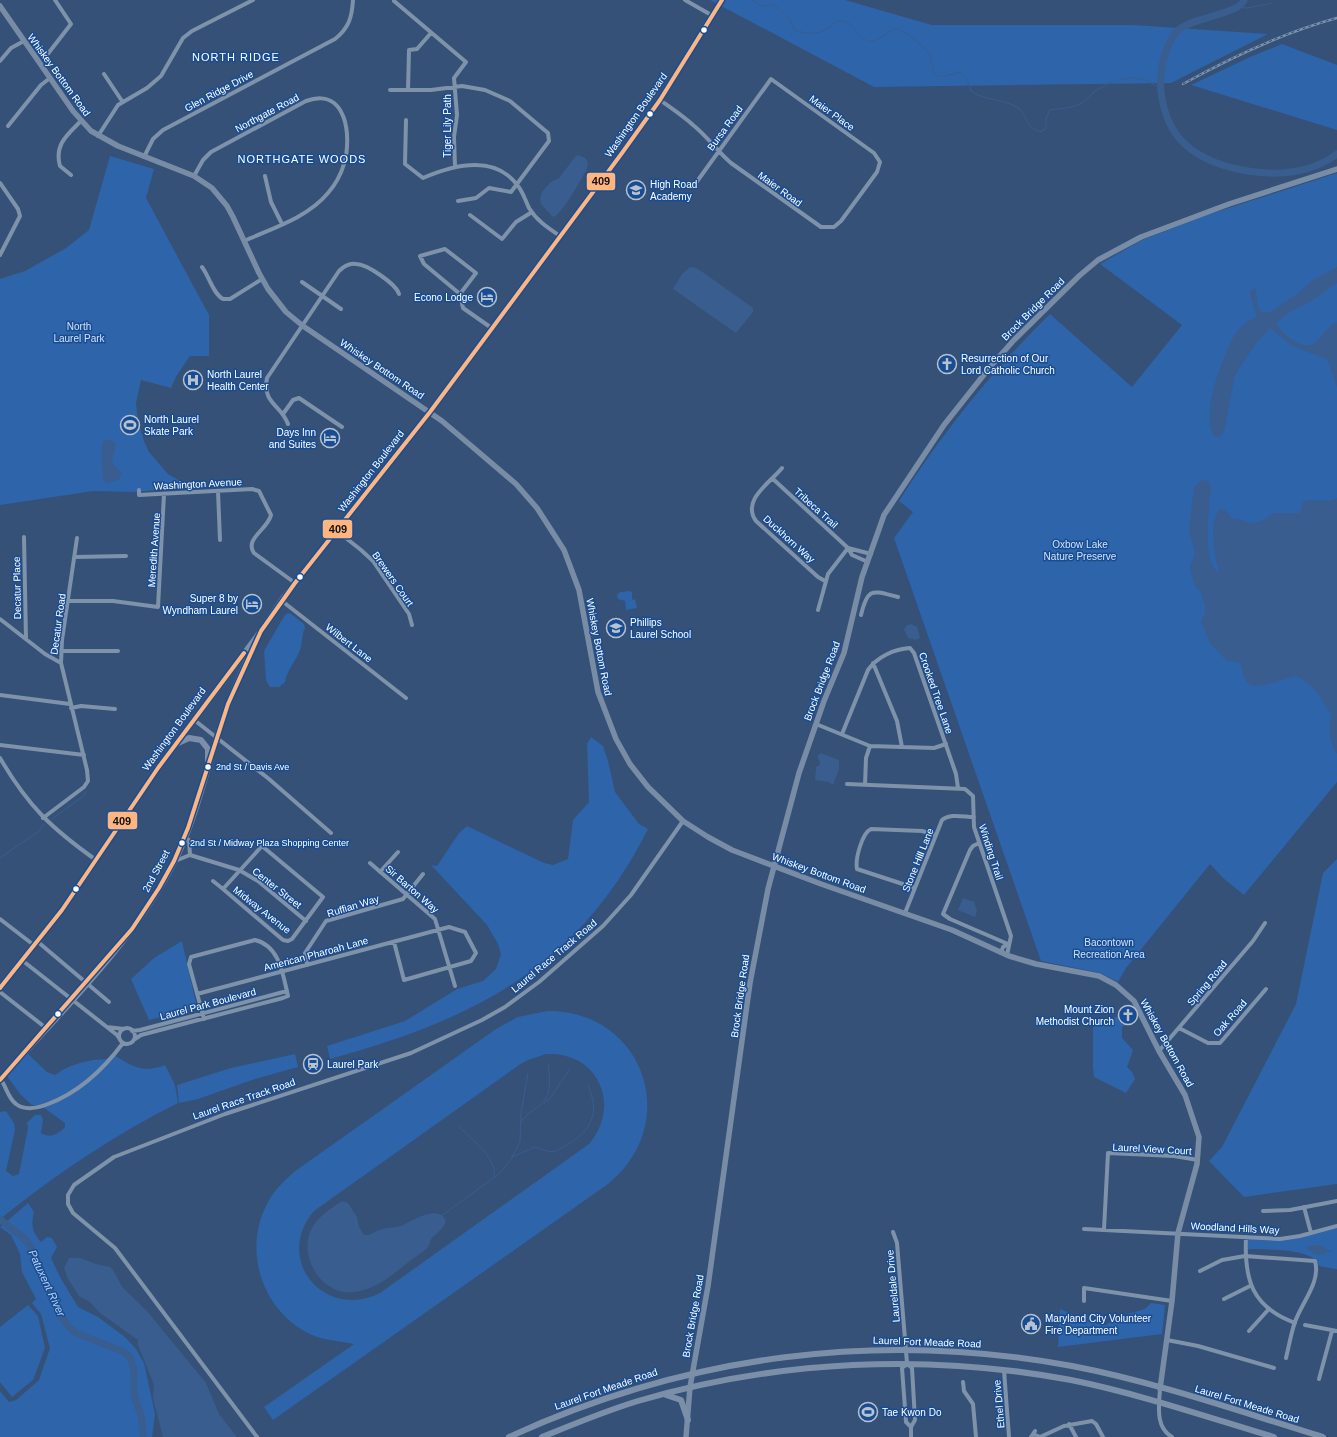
<svg xmlns="http://www.w3.org/2000/svg" width="1337" height="1437" viewBox="0 0 1337 1437" font-family="Arial,sans-serif">
  <style>
    .green { fill: #2d64aa; fill-rule: evenodd }
    .water { fill: #395d8f }
    .lines { fill: none; stroke-linecap: round; stroke-linejoin: round }
    .stream { stroke: #395d8f; stroke-width: 1 }
    .river { stroke: #395d8f; stroke-width: 7 }
    .street { stroke: #7e92aa; stroke-width: 4 }
    .secondary { stroke: #798ca6; stroke-width: 5.5 }
    .primary { stroke: #7c8fa9; stroke-width: 6 }
    .rail-casing { stroke: #7e91a9; stroke-width: 2.5 }
    .rail { stroke: #194d93; stroke-width: 1; stroke-dasharray: 3; stroke-linecap: butt }
    .bus-1-casing { stroke: #194d93; stroke-width: 7 }
    .bus-1 { stroke: #ffb580; stroke-width: 4 }
    .bus-dot { fill: #fff; stroke: #194d93; stroke-width: 1.5 }
    .labels { text-anchor: middle; dominant-baseline: central; stroke-width: 3; stroke-linejoin: round; paint-order: stroke }
    .bus-label { font-size: 9px; fill: #fff; stroke: #194d93; text-anchor: start }
    .street-label { font-size: 10px; fill: #fff; stroke: #194d93 }
    .poi-label { font-size: 10px; fill: #fff; stroke: #194d93; text-anchor: start }
    .park-label { font-size: 10px; fill: #d1e3fb; stroke: #194d93 }
    .neighbourhood-label { font-size: 11px; letter-spacing: 1px; fill: #fff; stroke: #194d93 }
    .water-label { font-size: 11px; font-style: italic; fill: #b6d3f6; stroke: #194d93 }
    .line-badge { stroke: #194d93; stroke-width: 1.5 }
    .pale-badge-label { font-size: 11px; text-anchor: middle; font-weight: bold; fill: #111 }
  </style>
  <rect width="100%" height="100%" fill="#355177"/>
  <!-- green -->
  <path class="green" d="M710,0H845L932,25H1134L1268,34L1171,83L874,87Z
    M1282,44L1337,65V130L1191,85L1250,57Z
    M110,156L154,169L146,198L209,315V356H190L177,375L171,388L141,380L136,403L138,422L144,441L149,452L168,474L191,487L135,492L93,491L0,505V279L25,271L66,248L89,230Z
    M1337,173V782L1244,895L1223,878L1210,864L1126,968L1118,982L1100,973L1041,961L894,538L913,512L899,501C942,433 993,370 1050,314L1132,387L1182,325L1100,264L1142,240L1207,215Z
    M630,591L632,593V600L635,599L637,608L626,610L625,601L618,599L617,595L620,592Z
    M290,613L304,624L305,628C301,635 303,643 300,650C296,661 287,670 285,682L279,687H270L266,680L264,651L283,618L286,614Z
    M591,737L603,746L608,761L615,792L639,824L648,829C579,967 473,1020 330,1059L327,1046L405,1021L457,989L483,981L496,969L501,954L498,944L487,925L431,865L437,866L459,833L467,826L544,863L553,865L568,859L573,820L589,802L587,744Z
    M1337,859V1184L1244,1197L1209,1161L1222,1147L1296,1004L1323,873Z
    M182,941L197,1008L149,1020L131,979L154,958Z
    M547,1011C644,1010 683,1123 608,1184L273,1420L264,1407L354,1344C336,1340 321,1341 304,1331C261,1306 244,1250 266,1206C273,1191 285,1179 298,1169L496,1029L518,1017ZM546,1054C598,1051 622,1105 589,1144L380,1293C324,1321 273,1259 314,1211L519,1065L528,1060Z
    M1121,1015L1128,1022L1122,1027V1038L1133,1050L1127,1067L1132,1072L1135,1079L1126,1093L1094,1077L1093,1067V1027Z
    M27,1053L47,1072L55,1075C67,1066 78,1063 93,1060C103,1059 104,1061 114,1055C133,1067 143,1073 165,1065L175,1085L178,1103C114,1135 56,1174 0,1219V1112L6,1111L14,1123L15,1130L6,1171L13,1176L19,1174L28,1128L27,1123L35,1115H41L43,1120L41,1133C50,1139 58,1134 65,1127V1123L40,1105H32L20,1094L7,1076Z
    M295,1054L298,1067L255,1079L198,1099L179,1103L177,1085L231,1068Z
    M28,1203L34,1212C31,1225 32,1232 41,1242L47,1237L52,1238L57,1247L51,1258L60,1277L78,1307L98,1317L125,1337L136,1349L144,1363L155,1414L152,1437H0V1391L9,1402L16,1400L39,1380L50,1348L41,1314L32,1303L36,1299L22,1272L20,1254L11,1235L0,1227Z
    M1337,1226V1269H1335L1319,1266C1314,1247 1262,1250 1245,1249L1246,1237L1280,1239Z
    M1151,1303L1165,1305L1162,1334L1058,1347L1060,1309L1093,1323L1106,1325L1118,1317L1145,1309Z
    M28,1305L38,1316L45,1348L33,1380L12,1397L0,1382V1327Z"/>
  <!-- water -->
  <path class="water" d="M578,155L585,158L588,162L587,169C581,179 562,215 553,217L541,204L540,199L542,192L551,182L559,178L575,157Z
    M690,267L696,268L704,273L753,308V312L736,333L673,289L682,274Z
    M1337,267V283L1308,303L1288,313L1276,323C1279,330 1287,336 1294,341C1319,356 1319,330 1337,322V387L1327,359L1294,347L1270,328L1257,342L1235,375L1224,432L1219,437H1216C1196,422 1226,346 1238,330C1243,324 1249,321 1256,317V314L1250,294L1251,290L1255,288C1259,298 1253,315 1270,312L1297,294L1310,282Z
    M106,440H111L116,444L112,460L114,465L122,474L118,480L107,483L104,481C101,472 101,452 103,442Z
    M1201,480C1208,480 1209,482 1211,488C1209,508 1202,557 1217,572L1219,571C1214,556 1208,521 1220,509L1225,510L1233,519C1238,518 1240,519 1245,521C1257,527 1265,518 1274,513H1300L1303,502C1314,497 1326,504 1337,498V754L1333,747L1329,733L1331,714L1313,687L1297,676C1283,677 1251,697 1244,677C1242,672 1242,667 1239,662L1227,661L1210,643L1201,621L1205,613V605L1201,593L1194,584L1191,572L1190,566L1195,555L1189,530L1194,488Z
    M912,624L917,627L920,638L916,640L908,638L904,629L907,625Z
    M821,753L839,760V769L833,785L829,782L815,780L816,767L820,765V762L817,756Z
    M963,898L974,902L977,911L975,917L958,910Z
    M342,1201L348,1203L357,1217L359,1227L364,1235C370,1236 376,1231 382,1229C388,1227 395,1228 401,1226C412,1221 438,1203 446,1221C444,1228 437,1233 432,1238C429,1241 431,1245 427,1248C422,1253 416,1256 410,1261C393,1274 377,1289 355,1292C323,1297 298,1258 311,1230C317,1217 330,1209 342,1201Z
    M1311,1245H1320L1330,1251C1322,1258 1315,1255 1307,1249V1246Z
    M69,1258H80L96,1264L110,1267L113,1270L123,1288L147,1311L206,1383L219,1414L237,1437H163L153,1398L154,1385L138,1345V1340L100,1313L90,1302L79,1296L68,1279L64,1268Z"/>
  <g class="lines">
    <!-- stream -->
    <path class="stream" d="M752,0L762,6L774,5L777,7L790,20L795,30C805,34 817,35 827,29C831,27 833,23 837,22C852,17 856,36 866,40C879,46 887,27 899,30C906,31 927,49 930,55C932,61 931,69 936,75C953,82 962,57 971,91C984,101 1004,98 1018,108C1028,115 1022,124 1040,132L1046,129V118L1050,110C1061,108 1073,109 1083,102C1087,100 1090,95 1094,92C1116,77 1139,71 1160,89
      M1238,7L1247,8L1272,3
      M52,819L85,795L86,791
      M0,858L39,831L44,824
      M544,1103L550,1098L570,1069
      M521,1122C527,1113 535,1110 542,1103C552,1094 550,1076 548,1064
      M459,1127C471,1139 498,1158 494,1177
      M512,1157L535,1147L550,1152L555,1151C577,1141 600,1125 592,1097C591,1093 589,1089 588,1085
      M441,1216L499,1174L510,1161L520,1142L521,1113L528,1073
      M1330,1251L1333,1252"/>
    <!-- river -->
    <path class="river" d="M1244,0C1240,14 1190,18 1177,31C1170,38 1166,51 1163,61C1159,78 1160,95 1165,111C1176,150 1211,165 1248,171C1279,176 1310,174 1337,154
      M0,1219C10,1229 23,1234 30,1246C45,1271 53,1317 76,1333L122,1351L130,1357L134,1369V1395L142,1419L143,1437"/>
    <!-- street -->
    <path class="street" d="M685,0L713,16
      M394,1L466,62L454,78L457,115L454,137L455,167
      M47,55L71,24L55,0
      M0,61L11,48L24,41
      M104,74L122,101
      M390,90H431L462,86L485,90L510,101L548,133L549,141L511,192L489,188L476,198L458,201
      M408,90L409,50L417,49L431,33
      M660,100C671,108 683,116 693,125C707,136 717,151 731,163L821,227H834L841,221L877,172L880,162L874,153L771,79C745,115 719,151 693,187
      M406,120L405,164L423,178C453,165 495,154 518,186C523,192 525,200 529,208C537,221 548,228 560,236
      M8,126L41,85L50,78
      M98,136L118,105L147,88L161,76L183,38L192,31L253,0
      M144,157L153,139L163,130L335,39C349,28 352,17 353,0
      M71,175L60,166C54,145 67,135 81,121
      M194,176L203,160L211,152L306,101C347,86 352,137 344,164C341,174 335,185 328,193C307,218 273,228 244,241
      M265,176L271,202L282,224
      M0,183L18,209L20,216L0,255
      M470,215L502,239L516,222L532,212
      M202,267C209,276 213,294 223,299H230L262,279
      M302,282L341,309
      M460,294L476,273L445,249L420,256L424,264L460,294L463,308L493,329
      M283,414L293,400L299,398L342,427
      M288,424C281,404 262,404 267,378L339,271C344,266 349,263 356,264C367,264 396,284 399,294
      M782,468C770,483 741,500 756,521L818,577L825,581
      M773,479L848,548L828,574L818,610
      M139,490V495L252,489L259,491L271,515C268,529 244,539 254,553L295,583
      M218,491L220,540
      M337,531L361,550L373,561L409,614L412,625
      M24,537L26,639
      M75,557L126,556
      M868,562L852,555L848,548L871,554
      M69,601H113L158,607L164,494
      M282,601L406,698
      M861,615C868,586 873,591 898,597
      M0,619L45,654L61,663
      M61,651H118
      M873,663L897,721L902,747
      M0,695L70,704
      M71,708L81,706L115,709
      M193,719L269,779L331,833
      M816,724L870,746L934,748L946,744
      M842,734L868,670C877,657 894,649 910,648L914,653L956,774L958,788
      M0,745L84,755
      M0,758C28,806 51,828 96,860
      M847,784L965,789L973,796L974,827L1011,936L1007,955
      M865,785L866,758L870,746
      M43,818L84,787L88,781L87,770L61,663L62,640L77,538
      M184,838L189,840L190,855
      M979,843L973,846L970,850L943,914L950,919L1008,944
      M175,861L190,855L239,870L258,881L306,921
      M370,863L435,919L455,986
      M380,872L398,852
      M213,881L223,889L283,940L288,941L292,939L323,897L262,846L223,889
      M915,888L857,869C855,859 862,833 871,829L922,831L936,835
      M905,913L942,820C950,813 964,817 974,817
      M0,919L35,946
      M38,942L109,1002
      M1001,953L1003,947L1008,944
      M23,961L117,1035L119,1038
      M307,965L305,953L326,921L403,899L423,874
      M0,992L46,1028
      M197,994L449,927L465,932L476,953L471,961L404,980L394,942
      M107,1027L124,1029
      M1179,1028L1208,1043H1220L1266,989
      M119 1036a8 8 0 1 1 16 0a8 8 0 1 1-16 0Z
      M132,1031L140,1030L287,991
      M135,1039L141,1035L198,1020L210,1017L283,998L288,996C283,975 280,946 255,940L191,957L189,964L204,1019
      M1159,1051L1253,941L1265,923
      M3,1083C7,1090 9,1099 16,1104C25,1111 38,1108 48,1104C80,1092 103,1070 123,1043
      M1304,1207L1311,1233
      M1263,1211L1290,1210L1337,1201
      M1084,1229L1280,1239L1300,1236L1337,1226
      M1104,1229L1108,1153L1174,1156L1198,1160
      M893,1232L897,1243L907,1363
      M1246,1237C1244,1280 1252,1307 1295,1323
      M1200,1271L1222,1260L1245,1256L1315,1261C1321,1282 1302,1302 1295,1322C1291,1333 1289,1346 1286,1358
      M1224,1299L1250,1286
      M1084,1301V1288L1172,1301
      M1305,1325L1337,1331
      M1249,1331L1268,1310
      M1167,1340L1198,1346L1274,1368
      M907,1364L902,1368L906,1422L911,1427
      M908,1364L912,1368L915,1420L911,1427V1437
      M1004,1370L1009,1437
      M1319,1379L1332,1331
      M963,1382L964,1391L973,1404L976,1437
      M1160,1389C1159,1406 1155,1427 1172,1437
      M1069,1424L1076,1437
      M1033,1434L1040,1437L1064,1426L1092,1421L1096,1424L1103,1437
      M257,1437L115,1248L73,1213L68,1204V1195L74,1185L114,1157L225,1114L411,1053L482,1020L505,1007L539,982L603,926L631,895L683,821
      M1031,1437L1035,1431"/>
    <!-- secondary -->
    <path class="secondary" d="M0,6L73,111L91,131L118,146L194,176L212,188L227,206L233,217L259,273L268,289L286,312L303,326L442,421L516,484L537,508L564,550L579,590L598,692L616,739L630,764L648,787L683,821L708,837L732,850L821,884L952,930L1009,956L1036,964L1099,976L1116,985L1134,1001L1159,1051L1185,1095L1199,1137L1197,1164L1178,1233L1172,1301L1160,1389
      M686,1437L690,1387L708,1286L750,983L768,889L799,773L824,701L844,653L862,577L884,515L944,425L990,367L1014,340L1079,276L1098,260L1141,237L1229,204L1337,169"/>
    <!-- primary -->
    <path class="primary" d="M178,743L189,738L201,740L208,749V760
      M0,988L62,910L158,768L261,631L284,597L430,412L622,153L660,100L722,0
      M0,1080C59,1013 128,948 171,868C195,824 205,773 221,725C230,695 244,667 257,639
      M666,1395L681,1400L688,1420
      M509,1437C688,1355 878,1330 1072,1366C1156,1382 1241,1412 1323,1437
      M542,1437C574,1424 605,1411 638,1401C778,1360 927,1353 1071,1380C1140,1394 1207,1417 1274,1437"/>
    <defs>
      <path id="rail" d="M1183,84C1232,57 1282,33 1337,18"/>
    </defs>
    <!-- rail casing -->
    <use href="#rail" class="rail-casing"/>
    <!-- rail -->
    <use href="#rail" class="rail"/>
    <defs>
      <path id="bus-1" d="M0,988L62,910L158,768L244,653
        M0,1080L132,929L159,888L174,861L188,828L228,704L261,631L295,583L430,412L622,153L660,100L722,0"/>
    </defs>
    <!-- bus-1 casing -->
    <use href="#bus-1" class="bus-1-casing"/>
    <!-- bus-1 -->
    <use href="#bus-1" class="bus-1"/>
  </g>
  <!-- icons -->
  <defs>
    <symbol id="school-ring" viewBox="-11 -11 22 22"><circle r="9.5" fill="#194d93" stroke="#b8c2cf" stroke-width="1.5"/><path d="M0-5L7-2L0 1L-7-2ZM-4 1L0 2.5L4 1V4Q0 6-4 4Z" fill="#b8c2cf"/></symbol>
    <symbol id="hotel-ring" viewBox="-11 -11 22 22"><circle r="9.5" fill="#194d93" stroke="#b8c2cf" stroke-width="1.5"/><path d="M-6-4.5h1.5V1H6V5H4.5V3h-9V5H-6ZM-4 0a1.8 1.8 0 1 1 3.6 0ZM.5 0V-2.5h3Q6-2.5 6 0Z" fill="#b8c2cf"/></symbol>
    <symbol id="church-ring" viewBox="-11 -11 22 22"><circle r="9.5" fill="#194d93" stroke="#b8c2cf" stroke-width="1.5"/><path d="M-1.2-6h2.4v3.5h3.3v2.4h-3.3V6h-2.4V-.1h-3.3v-2.4h3.3Z" fill="#b8c2cf"/></symbol>
    <symbol id="hospital-ring" viewBox="-11 -11 22 22"><circle r="9.5" fill="#194d93" stroke="#b8c2cf" stroke-width="1.5"/><path d="M-5-5h3v3.5h4V-5h3V5h-3V1.5h-4V5h-3Z" fill="#b8c2cf"/></symbol>
    <symbol id="stadium-ring" viewBox="-11 -11 22 22"><circle r="9.5" fill="#194d93" stroke="#b8c2cf" stroke-width="1.5"/><path d="M0-5a6.5 5 0 1 0 0 10a6.5 5 0 1 0 0-10ZM-3.5-1.8h7v3.6h-7Z" fill="#b8c2cf"/></symbol>
    <symbol id="station-ring" viewBox="-11 -11 22 22"><circle r="9.5" fill="#194d93" stroke="#b8c2cf" stroke-width="1.5"/><path d="M-3-6H3Q5-6 5-4V2Q5 4 3 4L4.5 6H3L1.5 4h-3L-3 6H-4.5L-3 4Q-5 4-5 2V-4Q-5-6-3-6ZM-3.5-4v3h7v-3ZM-3.5 1v1.5H-2V1ZM2 1v1.5H3.5V1Z" fill="#b8c2cf"/></symbol>
    <symbol id="civic-ring" viewBox="-11 -11 22 22"><circle r="9.5" fill="#194d93" stroke="#b8c2cf" stroke-width="1.5"/><path d="M-.6-6.5H3V-4.5H.6V-3L4-1V1h2V6H-6V1h2V-1L-.6-3ZM-1.2 2.5V6h2.4V2.5Z" fill="#b8c2cf"/></symbol>
  </defs>
  <g fill-rule="evenodd">
    <use href="#school-ring" x="625" y="179" width="22" height="22"/>
    <use href="#hotel-ring" x="476" y="286" width="22" height="22"/>
    <use href="#church-ring" x="936" y="353" width="22" height="22"/>
    <use href="#hospital-ring" x="182" y="369" width="22" height="22"/>
    <use href="#stadium-ring" x="119" y="414" width="22" height="22"/>
    <use href="#hotel-ring" x="319" y="427" width="22" height="22"/>
    <use href="#hotel-ring" x="241" y="593" width="22" height="22"/>
    <use href="#school-ring" x="605" y="617" width="22" height="22"/>
    <use href="#church-ring" x="1117" y="1004" width="22" height="22"/>
    <use href="#station-ring" x="302" y="1053" width="22" height="22"/>
    <use href="#civic-ring" x="1020" y="1313" width="22" height="22"/>
    <use href="#stadium-ring" x="857" y="1401" width="22" height="22"/>
  </g>
  <!-- markers -->
  <g class="bus-dot">
    <circle cx="704" cy="30" r="3.5"/>
    <circle cx="650" cy="114" r="3.5"/>
    <circle cx="300" cy="577" r="3.5"/>
    <circle cx="208" cy="767" r="3.5"/>
    <circle cx="182" cy="843" r="3.5"/>
    <circle cx="76" cy="889" r="3.5"/>
    <circle cx="58" cy="1014" r="3.5"/>
  </g>
  <g class="labels">
    <!-- bus labels -->
    <g class="bus-label">
      <text x="216" y="767">2nd St / Davis Ave</text>
      <text x="190" y="843">2nd St / Midway Plaza Shopping Center</text>
    </g>
    <!-- street labels -->
    <g class="street-label">
      <text transform="translate(59 75) rotate(54)">Whiskey Bottom Road</text>
      <text transform="translate(219 91) rotate(-28)">Glen Ridge Drive</text>
      <text transform="translate(267 113) rotate(-28)">Northgate Road</text>
      <text transform="translate(832 113) rotate(36)">Maier Place</text>
      <text transform="translate(636 115) rotate(-55)">Washington Boulevard</text>
      <text transform="translate(447 126) rotate(-90)">Tiger Lily Path</text>
      <text transform="translate(725 128) rotate(-54)">Bursa Road</text>
      <text transform="translate(780 189) rotate(36)">Maier Road</text>
      <text transform="translate(1033 309) rotate(-45)">Brock Bridge Road</text>
      <text transform="translate(382 369) rotate(34)">Whiskey Bottom Road</text>
      <text transform="translate(371 471) rotate(-52)">Washington Boulevard</text>
      <text transform="translate(198 484) rotate(-3)">Washington Avenue</text>
      <text transform="translate(816 508) rotate(42)">Tribeca Trail</text>
      <text transform="translate(789 539) rotate(42)">Duckhorn Way</text>
      <text transform="translate(154 550) rotate(-86)">Meredith Avenue</text>
      <text transform="translate(393 579) rotate(55)">Brewers Court</text>
      <text transform="translate(17 588) rotate(-91)">Decatur Place</text>
      <text transform="translate(58 624) rotate(-82)">Decatur Road</text>
      <text transform="translate(349 643) rotate(38)">Wilbert Lane</text>
      <text transform="translate(599 647) rotate(79)">Whiskey Bottom Road</text>
      <text transform="translate(822 681) rotate(-69)">Brock Bridge Road</text>
      <text transform="translate(936 693) rotate(71)">Crooked Tree Lane</text>
      <text transform="translate(174 729) rotate(-54)">Washington Boulevard</text>
      <text transform="translate(991 852) rotate(72)">Winding Trail</text>
      <text transform="translate(918 860) rotate(-68)">Stone Hill Lane</text>
      <text transform="translate(156 871) rotate(-62)">2nd Street</text>
      <text transform="translate(819 873) rotate(20)">Whiskey Bottom Road</text>
      <text transform="translate(277 888) rotate(38)">Center Street</text>
      <text transform="translate(412 889) rotate(41)">Sir Barton Way</text>
      <text transform="translate(353 906) rotate(-17)">Ruffian Way</text>
      <text transform="translate(262 910) rotate(38)">Midway Avenue</text>
      <text transform="translate(316 954) rotate(-15)">American Pharoah Lane</text>
      <text transform="translate(554 956) rotate(-40)">Laurel Race Track Road</text>
      <text transform="translate(1207 983) rotate(-50)">Spring Road</text>
      <text transform="translate(740 996) rotate(-82)">Brock Bridge Road</text>
      <text transform="translate(208 1004) rotate(-15)">Laurel Park Boulevard</text>
      <text transform="translate(1230 1018) rotate(-49)">Oak Road</text>
      <text transform="translate(1167 1043) rotate(61)">Whiskey Bottom Road</text>
      <text transform="translate(244 1099) rotate(-19)">Laurel Race Track Road</text>
      <text transform="translate(1152 1149) rotate(3)">Laurel View Court</text>
      <text transform="translate(1235 1228) rotate(3)">Woodland Hills Way</text>
      <text transform="translate(893 1286) rotate(-95)">Laureldale Drive</text>
      <text transform="translate(693 1316) rotate(-80)">Brock Bridge Road</text>
      <text transform="translate(927 1342) rotate(2)">Laurel Fort Meade Road</text>
      <text transform="translate(606 1389) rotate(-19)">Laurel Fort Meade Road</text>
      <text transform="translate(999 1404) rotate(-95)">Ethel Drive</text>
      <text transform="translate(1247 1404) rotate(17)">Laurel Fort Meade Road</text>
    </g>
    <!-- poi labels -->
    <g class="poi-label">
      <text x="650" y="184">High Road<tspan x="650" dy="12">Academy</tspan></text>
      <text x="473" y="297" text-anchor="end">Econo Lodge</text>
      <text x="961" y="358">Resurrection of Our<tspan x="961" dy="12">Lord Catholic Church</tspan></text>
      <text x="207" y="374">North Laurel<tspan x="207" dy="12">Health Center</tspan></text>
      <text x="144" y="419">North Laurel<tspan x="144" dy="12">Skate Park</tspan></text>
      <text x="316" y="432" text-anchor="end">Days Inn<tspan x="316" dy="12">and Suites</tspan></text>
      <text x="238" y="598" text-anchor="end">Super 8 by<tspan x="238" dy="12">Wyndham Laurel</tspan></text>
      <text x="630" y="622">Phillips<tspan x="630" dy="12">Laurel School</tspan></text>
      <text x="1114" y="1009" text-anchor="end">Mount Zion<tspan x="1114" dy="12">Methodist Church</tspan></text>
      <text x="327" y="1064">Laurel Park</text>
      <text x="1045" y="1318">Maryland City Volunteer<tspan x="1045" dy="12">Fire Department</tspan></text>
      <text x="882" y="1412">Tae Kwon Do</text>
    </g>
    <!-- park labels -->
    <g class="park-label">
      <text x="79" y="326">North<tspan x="79" dy="12">Laurel Park</tspan></text>
      <text x="1080" y="544">Oxbow Lake<tspan x="1080" dy="12">Nature Preserve</tspan></text>
      <text x="1109" y="942">Bacontown<tspan x="1109" dy="12">Recreation Area</tspan></text>
    </g>
    <!-- neighbourhood labels -->
    <g class="neighbourhood-label">
      <text x="236" y="57">NORTH RIDGE</text>
      <text x="302" y="159">NORTHGATE WOODS</text>
    </g>
    <!-- water labels -->
    <g class="water-label">
      <text transform="translate(47 1283) rotate(65)">Patuxent River</text>
    </g>
  </g>
  <g class="line-badge">
    <rect x="586" y="172" width="30" height="19" rx="4" fill="#ffb580"/>
    <rect x="322" y="519" width="31" height="20" rx="4" fill="#ffb580"/>
    <rect x="107" y="811" width="31" height="19" rx="4" fill="#ffb580"/>
  </g>
  <g class="pale-badge-label">
    <text x="601" y="185">409</text>
    <text x="338" y="533">409</text>
    <text x="122" y="825">409</text>
  </g>
</svg>
